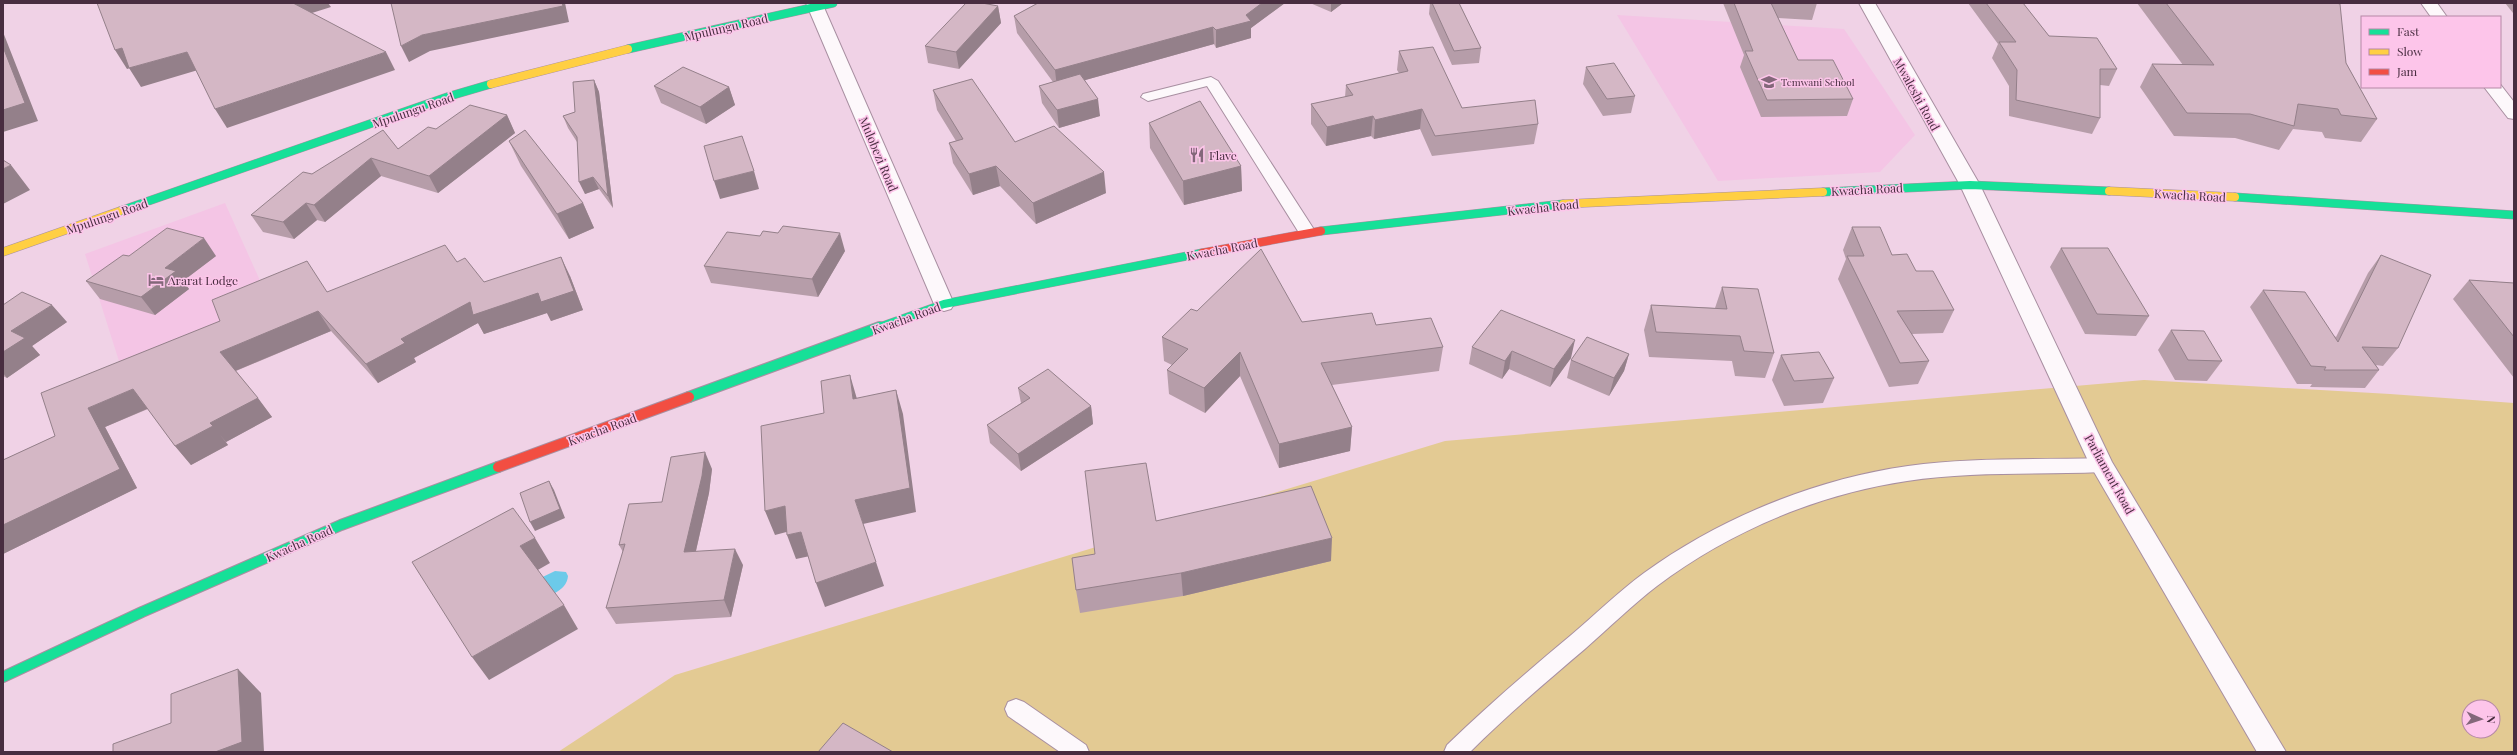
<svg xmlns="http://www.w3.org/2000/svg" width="2517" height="755" viewBox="0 0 2517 755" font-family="'Playfair Display',serif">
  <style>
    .built { fill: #f4c5e5 }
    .green { fill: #e3ca93; fill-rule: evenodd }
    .water { fill: #6ccae9 }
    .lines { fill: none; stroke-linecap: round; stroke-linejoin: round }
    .lane-casing { stroke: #a88fa1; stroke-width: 2 }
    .street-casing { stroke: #a88fa1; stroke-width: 2 }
    .fast-far1-casing { stroke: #a88fa1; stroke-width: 9 }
    .fast-casing { stroke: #a88fa1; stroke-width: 12 }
    .slow-casing { stroke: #a88fa1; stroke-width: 9 }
    .jam-far1-casing { stroke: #a88fa1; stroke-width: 9 }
    .jam-casing { stroke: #a88fa1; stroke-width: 12 }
    .lane { fill: #fdf8fb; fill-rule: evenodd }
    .street { fill: #fdf8fb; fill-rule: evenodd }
    .fast-far1 { stroke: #16e098; stroke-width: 8 }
    .fast { stroke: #16e098; stroke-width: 10 }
    .slow { stroke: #ffcf43; stroke-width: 8 }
    .jam-far1 { stroke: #f24e42; stroke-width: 8 }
    .jam { stroke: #f24e42; stroke-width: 10 }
    .wall { fill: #b69da9 }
    .shaded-wall { fill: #94808a }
    .building { fill: #d4b7c5; stroke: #94808a }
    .labels { text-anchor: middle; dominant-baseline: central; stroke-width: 3; stroke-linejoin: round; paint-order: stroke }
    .far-poi-label { font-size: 10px; fill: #482d40; stroke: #fdc5ea; text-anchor: start }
    .street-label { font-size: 12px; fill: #482d40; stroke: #fdc5ea }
    .poi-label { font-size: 12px; fill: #482d40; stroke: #fdc5ea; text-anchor: start }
  </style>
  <rect width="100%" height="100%" fill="#f0d2e6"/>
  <!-- built -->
  <path class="built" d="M1617,15L1844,29L1915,135L1880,172L1718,181Z
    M225,203L276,316L124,377L85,254Z"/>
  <!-- green -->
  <path class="green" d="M2144,380L2390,394L2514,403V752H558L675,675L1445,441ZM2469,707H2493V731H2469Z"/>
  <!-- water -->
  <path class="water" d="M555,571L566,572L568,576C567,592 545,597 532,603L522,587Z"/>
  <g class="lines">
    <defs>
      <path id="lane" d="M1211,77L1218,81L1313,228L1315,232L1313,236H1301L1207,86L1148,101L1141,97L1143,94Z
        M2102,458L2109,460L2112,465L2109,470L2102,472C2037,475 1971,471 1907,481C1818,494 1728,532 1657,586C1632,605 1609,628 1586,648C1546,682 1507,715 1470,752H1444L1447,745C1486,707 1528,671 1570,636C1595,615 1618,592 1644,573C1720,518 1815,479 1908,466C1972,457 2038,460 2102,458Z
        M1016,699L1024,702L1086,745L1089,752H1060L1008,716L1005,709L1008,702Z"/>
      <path id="street" d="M806,3H822L954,304L951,309L944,311L937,309L934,304Z
        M1859,3H1875L1980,185L2112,462L2286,752H2257L2090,465L1960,185Z
        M2421,3H2437L2447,17H2431Z
        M2500,84L2514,102V119L2508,118L2484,87H2500Z"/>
      <path id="fast-far1" d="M628,49L833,3
        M1823,192L1970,185L2109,191
        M2235,197L2514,215
        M120,211L450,96L491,84
        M1321,231L1563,204
        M877,328L944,304L1202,253"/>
      <path id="fast" d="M689,397L880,327
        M3,677L142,612L341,525L498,467"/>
      <path id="slow" d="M491,84L628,49
        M2109,191L2235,197
        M1563,204L1823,192
        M3,252L120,211"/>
      <path id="jam-far1" d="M1202,253L1321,231"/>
      <path id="jam" d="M498,467L689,397"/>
    </defs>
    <!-- lane casing -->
    <use href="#lane" class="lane-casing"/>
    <!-- street casing -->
    <use href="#street" class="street-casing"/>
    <!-- fast-far1 casing -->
    <use href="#fast-far1" class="fast-far1-casing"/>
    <!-- fast casing -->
    <use href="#fast" class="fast-casing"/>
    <!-- slow casing -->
    <use href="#slow" class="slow-casing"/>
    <!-- jam-far1 casing -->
    <use href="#jam-far1" class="jam-far1-casing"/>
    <!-- jam casing -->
    <use href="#jam" class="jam-casing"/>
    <!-- lane -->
    <use href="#lane" class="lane"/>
    <!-- street -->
    <use href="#street" class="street"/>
    <!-- fast-far1 -->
    <use href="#fast-far1" class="fast-far1"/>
    <!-- fast -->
    <use href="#fast" class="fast"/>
    <!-- slow -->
    <use href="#slow" class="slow"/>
    <!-- jam-far1 -->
    <use href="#jam-far1" class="jam-far1"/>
    <!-- jam -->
    <use href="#jam" class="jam"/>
  </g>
  <!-- wall -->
  <path class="wall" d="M1038,3H1285L1251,28V38L1216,48L1214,44L1085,80L1100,116L1059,128L1042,103L1039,86L1053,82L1017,33L1014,16Z
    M1310,3H1343L1331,12Z
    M1430,3H1459L1481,48L1479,63L1452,65L1429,14Z
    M1723,3H1817L1812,20L1778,18L1798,60L1853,99L1847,116L1761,117L1740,67L1744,55Z
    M1968,3H2023L2049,36L2117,69L2109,86L2100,85V118L2092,134L2009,116V86L1992,58L1998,44Z
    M2137,3H2336L2346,63L2377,119L2361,142L2325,138L2322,132L2293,129L2279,150L2235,138L2174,136L2140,87L2152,64L2183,65Z
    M2505,3H2514V13H2513Z
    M998,6L1001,23L959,69L928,63L925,46Z
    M1399,51L1462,108L1538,124L1534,144L1432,156L1420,129L1374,139L1371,136L1326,146L1311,124V104L1345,97L1346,85L1399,73L1397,70Z
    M1586,67L1635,96L1631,113L1603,116L1583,84Z
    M594,80L599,92L613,208L599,189L585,194L577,142L568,128L563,116L575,112Z
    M654,86L729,87L735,105L706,124L661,103Z
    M933,90L1015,142L1106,193L1036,224L1000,186L973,195L953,163L949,143L956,141L937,110Z
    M507,115L515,133L438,193L381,176L325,222L317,220L294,239L263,232L251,215L312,174L398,149L436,129Z
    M1149,123L1241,166L1242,191L1184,205L1150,148Z
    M509,141L583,203L594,228L569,239L521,166Z
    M1852,227L1916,271L1954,310L1943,333L1912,334L1929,361L1918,384L1889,387L1838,279L1846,259L1843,250Z
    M778,233L845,251L818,297L711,283L704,266L760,236Z
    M2061,248L2149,316L2136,336L2085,334L2050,267Z
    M2381,255L2398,348L2383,366L2376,365L2379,370L2365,388L2310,387L2312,384H2297L2250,307L2263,290L2336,337L2368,273Z
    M129,256H216L183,281L189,289L155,315L100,299L86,281Z
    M457,262L484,282L570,276L583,310L551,321L547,313L484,334L478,323L414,358L416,362L378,383L331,331L236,371L272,417L226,442L228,445L191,465L175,446L148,409L105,427L137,488L3,554V460L55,436L327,292Z
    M2469,280L2514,283V378L2453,299Z
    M1722,287L1774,353L1765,378L1735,376L1732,361L1649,357L1644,330L1651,305L1715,308Z
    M3,305L67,322L32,346L40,355L7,378L3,376Z
    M1302,322L1376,325L1443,347L1439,371L1332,385L1352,427L1350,451L1279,468L1240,376L1205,413L1169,394L1167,370L1172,365L1164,361L1162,337Z
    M2171,330L2222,361L2207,381L2175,380L2158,350Z
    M1472,347L1571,358L1550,387L1509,369L1502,379L1469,364Z
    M1629,354L1624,371L1609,396L1567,378L1571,360Z
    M1781,355L1834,378L1823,403L1784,406L1772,380Z
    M1018,388L1091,406L1093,424L1021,471L990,443L987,425L1021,403Z
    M712,469L709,493L696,551L743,565L731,617L616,624L606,608L623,552L619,545L662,502Z
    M1156,521L1331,561L1183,596L1080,613L1076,590L1095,554Z"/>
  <!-- shaded-wall -->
  <path class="shaded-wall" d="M288,3H328L331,7L296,18Z
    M562,3H565L569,22L430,51L409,62L401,46L422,35Z
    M1262,3H1285L1251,28V38L1216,48V30L1246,15Z
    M1331,3H1343L1331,12Z
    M998,6L1001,23L959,69L956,52Z
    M1213,27L1214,44L1057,88L1055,70Z
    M3,32L38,121L3,132Z
    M122,48L134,67L127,69L115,50Z
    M187,52L198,70L141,87L129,68Z
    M386,52L395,70L227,128L215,109Z
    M594,80L599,92L613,208L608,196Z
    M729,87L735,105L706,124L700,107Z
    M1098,99L1100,116L1059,128L1057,110Z
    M1422,109L1420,129L1374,139L1375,120Z
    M507,115L515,133L438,193L429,176Z
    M1373,116L1371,136L1326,146L1327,127Z
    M371,158L381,176L325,222L314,205Z
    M11,165L30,190L3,204V169Z
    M996,166L1000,186L973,195L969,174Z
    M1241,166L1242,191L1184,205L1183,181Z
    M754,171L759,189L720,199L714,181Z
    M1104,172L1106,193L1036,224L1033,203Z
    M593,177L599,189L585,194L579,182Z
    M306,203L317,220L294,239L283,222Z
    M583,203L594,228L569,239L557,214Z
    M840,233L845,251L818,297L812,279Z
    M204,238L216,256L183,281L189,289L155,315L141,297L165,268Z
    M561,257L570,276L583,310L551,321L547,313L484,334L478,323L414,358L416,362L378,383L366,364L401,339L470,302Z
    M52,305L67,322L32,346L40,355L7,378L3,373V352L11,331Z
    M318,311L331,331L235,371L220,352Z
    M1575,340L1571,358L1550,387L1554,369Z
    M1512,351L1509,369L1502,379L1505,361Z
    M1240,352V376L1205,413L1204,388Z
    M1629,354L1624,371L1609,396L1614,378Z
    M850,375L857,399H853Z
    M133,389L149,408L105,427L137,488L3,554V525L88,408Z
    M896,390L903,414L916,512L863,524L855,500Z
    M258,398L272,417L226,442L210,423Z
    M1091,406L1093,424L1021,471L1018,454Z
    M213,426L228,445L191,465L175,446Z
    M1352,427L1350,451L1279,468V444Z
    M705,452L712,469L709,493L692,568L684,552Z
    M549,481L554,490L565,518L535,531L530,522Z
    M785,506L794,530L775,535L765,511Z
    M801,532L810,556L796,559L787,535Z
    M535,538L550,563L536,571L520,546Z
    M1332,538L1331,561L1183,596L1181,573Z
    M735,549L743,565L731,617L724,600Z
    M876,562L884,586L825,607L816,583Z
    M564,605L578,629L489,680L472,657Z
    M238,669L261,693L264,752H215Z"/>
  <!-- building -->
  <path class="building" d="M97,3H293L386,52L215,109L187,52L129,68L122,48L115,50Z
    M391,3H562L563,6L422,35L401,46Z
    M966,3H982L998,6L956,52L925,46Z
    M1038,3H1262L1246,15L1251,21L1216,30L1213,27L1055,70L1014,16Z
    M1432,3H1459L1481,48L1454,51Z
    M1734,3H1771L1798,60H1833L1853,99L1767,100L1745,51H1753Z
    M1986,3H2023L2049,36L2097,38L2117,69H2100V118L2016,100L2017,70L1999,42H2016Z
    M2166,3H2336L2340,4L2346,63L2377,119L2341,115L2338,109L2298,104L2294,126L2250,114L2187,113L2152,64L2214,65Z
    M3,47L25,103L3,110Z
    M1433,47L1462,108L1535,100L1538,124L1435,136L1422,109L1375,120L1373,116L1327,127L1311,104L1353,95L1346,85L1408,71L1399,51Z
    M1614,63L1635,96L1607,99L1586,67Z
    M683,67L729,87L700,107L654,86Z
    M1080,74L1098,99L1057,110L1039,86Z
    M972,79L1015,142L1054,126L1104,172L1033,203L996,166L969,174L949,143L963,139L933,90Z
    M594,80L608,196L593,177L579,182L577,137L563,116L575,112L573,82Z
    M1200,101L1241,166L1183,181L1149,123Z
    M470,105L507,115L429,176L371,158L314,205L306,203L283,222L251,215L303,172L312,174L383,130L398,149L428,127L436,129Z
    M525,130L583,203L557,214L509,141Z
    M742,136L754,171L714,181L704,146Z
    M3,160L11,165L3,169Z
    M783,226L840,233L812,279L704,266L727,232L760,236L763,231L778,233Z
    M1852,227H1880L1892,255L1907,254L1916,271H1933L1954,310L1897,311L1929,361L1900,363L1847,256H1864Z
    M167,228L204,238L165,268L176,271L141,297L86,281L123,255L129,256Z
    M445,245L457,262L465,258L484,282L561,257L574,291L541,302L538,293L473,315L470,302L401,339L405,343L366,364L318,311L220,352L258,398L210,423L213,426L175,446L133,389L88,408L120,469L3,525V460L55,436L41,393L220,321L212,300L307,261L327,292Z
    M2061,248H2108L2149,316L2097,314Z
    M1261,249L1302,322L1372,313L1376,325L1431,318L1443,347L1321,363L1352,427L1279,444L1240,352L1204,388L1167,370L1188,349L1162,337L1191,309L1197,311Z
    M2381,255L2431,275L2398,348L2362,347L2379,370H2324L2326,367L2311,366L2263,290L2305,292L2338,342Z
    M2469,280L2514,283V337Z
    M1722,287L1758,289L1774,353L1744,351L1740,336L1656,332L1651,305L1727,309Z
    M22,292L52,305L11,331L25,338L3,352V305Z
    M1501,310L1575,340L1554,369L1512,351L1505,361L1472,347Z
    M2171,330L2204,331L2222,361L2188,360Z
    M1587,337L1629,354L1614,378L1571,360Z
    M1819,352L1834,378L1794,381L1781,355Z
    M1048,369L1091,406L1018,454L987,425L1030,398L1018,388Z
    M850,375L853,399L896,390L910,488L855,500L876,562L816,583L801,532L787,535L785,506L765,511L761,426L824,413L821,381Z
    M705,452L702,476L684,552L735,549L724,600L606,608L625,544L619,545L629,504L662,502L671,457Z
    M1146,463L1156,521L1311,486L1332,538L1181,573L1076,590L1072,558L1095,554L1085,471Z
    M549,481L560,509L530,522L520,493Z
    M513,508L535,538L520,546L564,605L472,657L412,562Z
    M238,669L242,742L215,752H113V744L171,723V694Z
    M843,723L893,752H818Z"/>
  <!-- icons -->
  <defs>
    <symbol id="school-bare" viewBox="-9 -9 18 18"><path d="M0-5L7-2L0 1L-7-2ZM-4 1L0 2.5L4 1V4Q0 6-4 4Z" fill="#83677a" stroke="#fdc5ea" stroke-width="2.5" paint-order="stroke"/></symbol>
    <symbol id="restaurant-bare" viewBox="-9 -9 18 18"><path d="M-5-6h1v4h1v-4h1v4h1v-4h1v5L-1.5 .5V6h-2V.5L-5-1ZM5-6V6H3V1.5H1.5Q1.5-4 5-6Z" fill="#83677a" stroke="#fdc5ea" stroke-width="2.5" paint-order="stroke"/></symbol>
    <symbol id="hotel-bare" viewBox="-9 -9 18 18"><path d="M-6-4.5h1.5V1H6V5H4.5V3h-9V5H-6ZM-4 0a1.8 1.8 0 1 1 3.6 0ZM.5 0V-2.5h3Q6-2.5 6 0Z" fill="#83677a" stroke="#fdc5ea" stroke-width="2.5" paint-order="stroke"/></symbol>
  </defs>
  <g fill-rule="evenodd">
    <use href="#school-bare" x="1758" y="71" width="22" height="22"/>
    <use href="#restaurant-bare" x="1186" y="144" width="22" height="22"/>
    <use href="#hotel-bare" x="145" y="269" width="22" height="22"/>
  </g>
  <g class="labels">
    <!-- far-poi labels -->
    <g class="far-poi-label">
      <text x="1781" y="82">Temwani School</text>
    </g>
    <!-- street labels -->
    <g class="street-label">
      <text transform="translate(726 27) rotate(-13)">Mpulungu Road</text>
      <text transform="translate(1917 94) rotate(61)">Mwaleshi Road</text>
      <text transform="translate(413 110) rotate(-19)">Mpulungu Road</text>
      <text transform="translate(879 154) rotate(67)">Mulobezi Road</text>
      <text transform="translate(1867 189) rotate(-3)">Kwacha Road</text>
      <text transform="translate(2190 195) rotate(3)">Kwacha Road</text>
      <text transform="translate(1543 207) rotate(-6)">Kwacha Road</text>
      <text transform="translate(107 216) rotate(-19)">Mpulungu Road</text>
      <text transform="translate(1222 249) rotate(-11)">Kwacha Road</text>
      <text transform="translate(906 318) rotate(-20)">Kwacha Road</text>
      <text transform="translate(602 429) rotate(-20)">Kwacha Road</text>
      <text transform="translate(2110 474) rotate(61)">Parliament Road</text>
      <text transform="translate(299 543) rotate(-24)">Kwacha Road</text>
    </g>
    <!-- poi labels -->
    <g class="poi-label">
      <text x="1209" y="155">Flave</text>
      <text x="168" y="280">Ararat Lodge</text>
    </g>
  </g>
  <!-- border -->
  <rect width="2517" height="755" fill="none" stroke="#482d40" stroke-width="8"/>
  <!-- legend -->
  <rect x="2361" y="16" width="140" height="72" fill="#fdc5ea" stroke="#b588a6"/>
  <rect x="2369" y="29" width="20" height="6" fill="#16e098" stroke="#b588a6"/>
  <text x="2397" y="36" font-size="12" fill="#482d40">Fast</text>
  <rect x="2369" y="49" width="20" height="6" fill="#ffcf43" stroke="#b588a6"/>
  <text x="2397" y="56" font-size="12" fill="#482d40">Slow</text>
  <rect x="2369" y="69" width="20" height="6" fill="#f24e42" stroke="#b588a6"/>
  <text x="2397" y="76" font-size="12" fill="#482d40">Jam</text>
  <!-- north arrow -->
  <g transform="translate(2481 719) rotate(93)"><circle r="19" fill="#fdc5ea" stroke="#b588a6"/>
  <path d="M0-3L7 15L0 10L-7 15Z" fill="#83677a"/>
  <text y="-6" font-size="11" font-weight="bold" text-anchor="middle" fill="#482d40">N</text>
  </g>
</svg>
